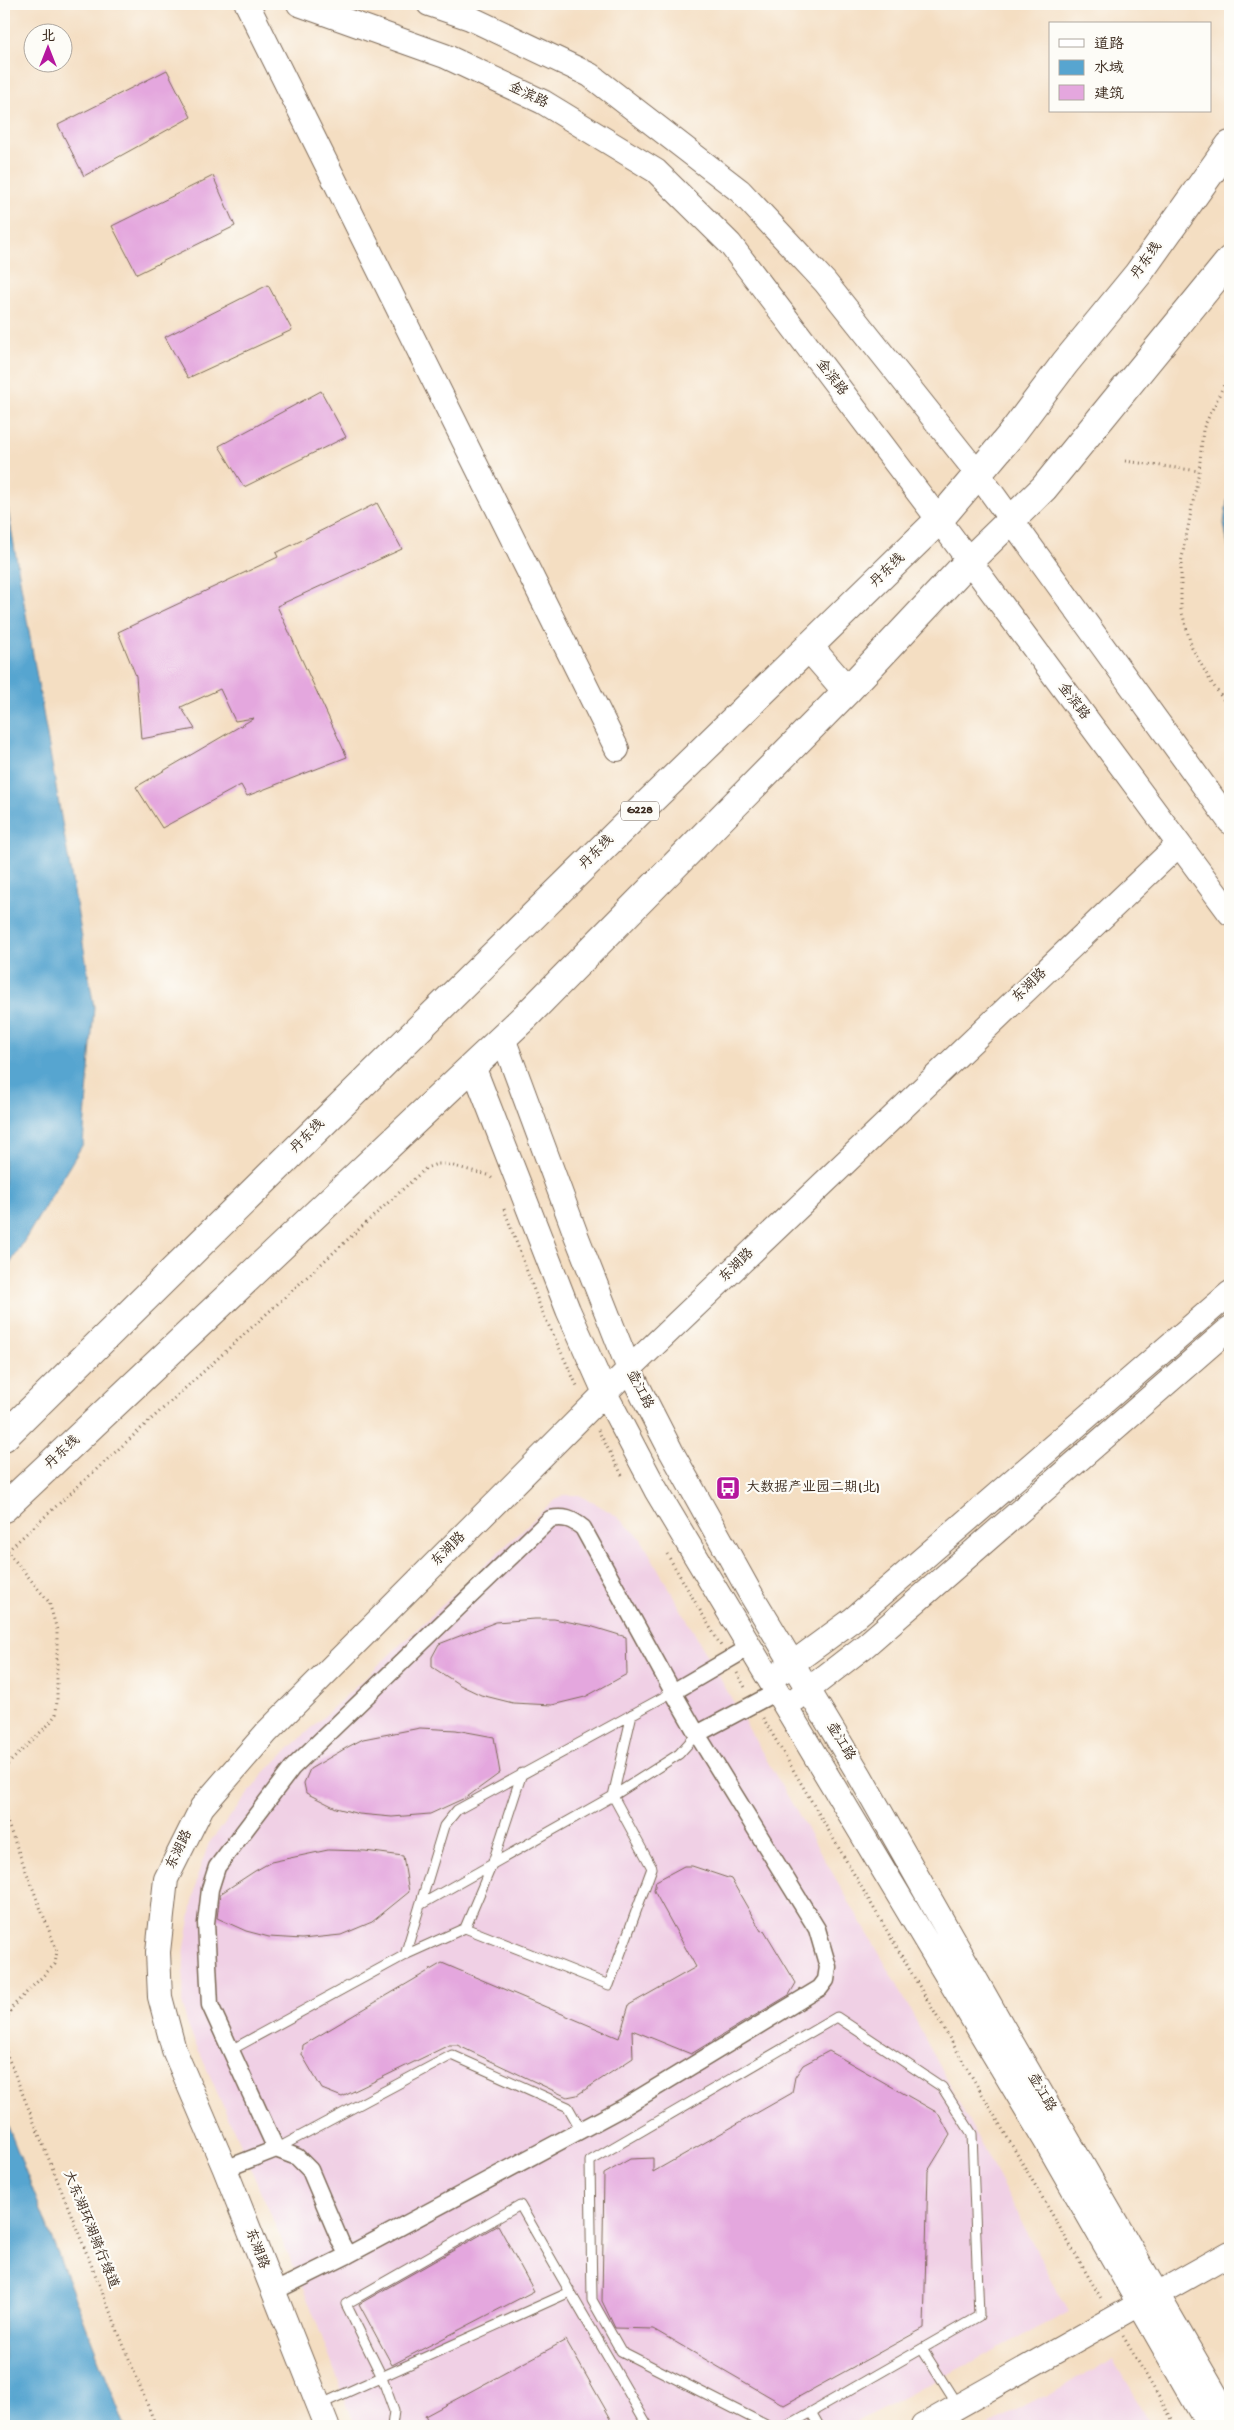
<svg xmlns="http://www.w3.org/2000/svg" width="1234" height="2430" viewBox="0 0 1234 2430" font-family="'Gochi Hand','LXGW WenKai TC',sans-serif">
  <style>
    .built { fill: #f0d0e5 }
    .water { fill: #57a5d0; stroke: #496877 }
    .building { fill: #e4a7de }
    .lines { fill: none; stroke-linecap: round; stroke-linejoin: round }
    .lane-casing { stroke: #7c6957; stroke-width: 11 }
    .street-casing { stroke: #7c6957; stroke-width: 19 }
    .secondary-casing { stroke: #7c6957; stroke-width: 26 }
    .highway-casing { stroke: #7c6957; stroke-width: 30 }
    .path { stroke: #7c6957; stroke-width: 3; stroke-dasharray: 1 4; stroke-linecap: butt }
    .lane { stroke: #fff; stroke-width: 9 }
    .street { stroke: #fff; stroke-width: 16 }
    .secondary { stroke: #fff; stroke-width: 24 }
    .highway { stroke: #fff; stroke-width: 28 }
    .labels { text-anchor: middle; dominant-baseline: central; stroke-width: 4.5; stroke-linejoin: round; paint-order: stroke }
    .shield { fill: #fdfcf7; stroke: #75695f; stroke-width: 1 }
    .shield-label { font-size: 12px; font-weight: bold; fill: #3b2a1e }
    .street-label { font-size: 14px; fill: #3b2a1e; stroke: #fdfcf7 }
    .poi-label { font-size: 14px; fill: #3b2a1e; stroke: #fdfcf7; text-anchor: start }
  </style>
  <rect width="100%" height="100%" fill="#fdfcf7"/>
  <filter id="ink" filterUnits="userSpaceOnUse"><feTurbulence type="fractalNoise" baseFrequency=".02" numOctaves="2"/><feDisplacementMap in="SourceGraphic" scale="10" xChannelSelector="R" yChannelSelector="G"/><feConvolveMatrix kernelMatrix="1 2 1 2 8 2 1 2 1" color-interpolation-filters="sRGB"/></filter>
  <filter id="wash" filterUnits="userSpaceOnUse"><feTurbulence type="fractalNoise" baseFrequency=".0096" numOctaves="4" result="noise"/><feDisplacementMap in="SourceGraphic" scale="20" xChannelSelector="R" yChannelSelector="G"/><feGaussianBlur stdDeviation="1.12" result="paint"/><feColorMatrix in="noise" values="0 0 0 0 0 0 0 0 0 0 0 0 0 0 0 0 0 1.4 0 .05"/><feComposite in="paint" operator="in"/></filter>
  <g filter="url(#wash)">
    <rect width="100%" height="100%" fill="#f4dec2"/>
    <!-- built -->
    <path class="built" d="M563,1495H579L593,1502L615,1515L640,1537L755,1740L893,1977L1069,2312L848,2426H355L307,2297L187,2024L183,2006L184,1953L198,1874L209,1843L267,1770L551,1503Z
      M1113,2360L1152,2426H988Z"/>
    <!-- water -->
    <path class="water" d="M1230,481V557L1224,523Z
      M4,487L94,1007L83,1144L4,1274Z
      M4,2116L125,2426H4Z"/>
    <g id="blocks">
      <!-- building -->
      <path class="building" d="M167,70L191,117L84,176L58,125Z
        M213,176L235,226L137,274L112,226Z
        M268,285L292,330L188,378L165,337Z
        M321,391L346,437L244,487L219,446Z
        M377,503L402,549L277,606L347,757L247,796L241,785L162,828L136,787L254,718L235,721L220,689L181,707L195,729L141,739L136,676L118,632L278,557L276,553Z
        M535,1619H554L590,1626L626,1637L627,1674L585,1697L552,1705L513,1703L481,1695L460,1685L432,1667V1657L439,1644L496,1622Z
        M420,1728L456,1730L494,1737L500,1773L467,1797L430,1814L392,1817L359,1814L336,1808L306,1793L304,1783L310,1769L346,1748L363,1739Z
        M328,1850L365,1851L403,1856L409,1892L372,1922L341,1935L302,1939L269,1937L246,1931L217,1918L220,1894L255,1871L271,1862Z
        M684,1866H692L731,1879L761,1931L764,1930L796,1983L789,1995L691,2054L632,2030L633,2058L577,2095L567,2097L457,2045H449L342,2097L322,2089L302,2055L303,2045L442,1963L619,2038L629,2005L696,1967L654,1891L656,1881Z
        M829,2051L938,2113L950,2135L928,2171L924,2328L784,2405L653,2329L615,2328L602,2301L604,2174L630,2159L653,2158V2172L792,2093L795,2077L803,2065Z
        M498,2225L534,2291L392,2365L359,2304Z
        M566,2340L615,2426H430L425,2416Z"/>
    </g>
  </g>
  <g filter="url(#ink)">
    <use href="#blocks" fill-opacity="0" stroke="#7c6957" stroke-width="1"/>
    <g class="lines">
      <defs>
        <path id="lane" d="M420,1905L613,1796L679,1754L697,1734
          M465,1928L493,1862L522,1773
          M405,1955L465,1928L609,1985L652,1868L613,1796L632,1714
          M231,2050L405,1955L444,1826L457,1810L673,1692
          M276,2149L452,2055L568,2107L581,2130
          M922,2349L958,2406
          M319,2405L570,2292L648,2426
          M811,2412L819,2426
          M392,2426L394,2411L381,2375L346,2304L520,2205L570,2292
          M768,2426L621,2351L592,2300L590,2161L837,2017L942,2087L972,2134L979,2316L787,2426"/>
        <path id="street" d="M750,1647L673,1692L697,1734L776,1692
          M276,2149L297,2157L310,2170L341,2243L348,2255L624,2107L820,1988L826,1980L828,1967L817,1929L697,1734
          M225,2169L276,2149L210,2005L206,1923L210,1889L217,1867L292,1768L550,1519C564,1516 572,1519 583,1528L673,1692
          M273,2292L348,2255"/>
        <path id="secondary" d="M247,4L617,749
          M299,4L445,56L543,102L656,171L730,244L939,520L1230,913
          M429,4L470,18L590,75L740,191L825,282L978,474L1230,822
          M503,1038L576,1235L629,1369L671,1451L749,1591L860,1776L998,2019L1230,2420
          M473,1066L568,1310L605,1393L656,1490L1050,2148L1209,2426
          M781,1672L852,1620L1230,1293
          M796,1699L866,1645L1230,1328
          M327,2426L225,2169L174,2050L160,1997L158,1952L166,1879L202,1807L267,1732L629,1369L1179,844
          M923,2426L1230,2253"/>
        <path id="highway" d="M809,647L847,691
          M4,1437L641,810L939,520L1010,436L1065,363L1138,274L1230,145
          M4,1508L527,1015L847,691L968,562L1044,488L1230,260"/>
      </defs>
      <!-- lane casing -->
      <use href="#lane" class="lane-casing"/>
      <!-- street casing -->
      <use href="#street" class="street-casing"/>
      <!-- secondary casing -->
      <use href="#secondary" class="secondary-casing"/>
      <!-- highway casing -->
      <use href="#highway" class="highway-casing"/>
      <!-- path -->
      <path class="path" d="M1230,372L1203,429L1199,471L1181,563V609L1192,648L1211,682L1230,709
        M1125,461L1199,471
        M504,1209L541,1309L578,1388
        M598,1430L622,1475
        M4,1554L426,1168L437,1164H446L488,1175L494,1180
        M667,1554L721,1646
        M737,1673L746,1689
        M763,1718L1102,2300
        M4,1768L49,1724L56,1714L57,1700V1630L49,1602L7,1551
        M4,1814L57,1951L55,1964L13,2006L4,2024V2031
        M4,2042L7,2055L156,2426
        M1123,2336L1176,2426"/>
      <!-- lane -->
      <use href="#lane" class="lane"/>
      <!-- street -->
      <use href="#street" class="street"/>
      <!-- secondary -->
      <use href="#secondary" class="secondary"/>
      <!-- highway -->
      <use href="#highway" class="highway"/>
    </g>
  </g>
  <!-- icons -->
  <defs>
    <symbol id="bus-square" viewBox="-11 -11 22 22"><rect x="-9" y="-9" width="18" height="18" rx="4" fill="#b5179e" stroke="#fdfcf7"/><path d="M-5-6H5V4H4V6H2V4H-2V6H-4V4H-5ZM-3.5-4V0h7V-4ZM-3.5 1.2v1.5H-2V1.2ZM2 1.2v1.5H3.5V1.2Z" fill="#fff"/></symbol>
  </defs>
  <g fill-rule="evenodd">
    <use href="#bus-square" x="714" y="1474" width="28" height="28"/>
  </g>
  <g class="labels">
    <!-- shield labels -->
    <rect class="shield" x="621" y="801.5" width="38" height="19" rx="4"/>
    <g class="shield-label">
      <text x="640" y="811">G228</text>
    </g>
    <!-- street labels -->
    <g class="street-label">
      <text transform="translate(528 96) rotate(26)">金滨路</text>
      <text transform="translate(1147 261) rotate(-54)">丹东线</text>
      <text transform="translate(831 378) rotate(53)">金滨路</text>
      <text transform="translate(888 571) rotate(-44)">丹东线</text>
      <text transform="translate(1073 702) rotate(53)">金滨路</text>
      <text transform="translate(597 853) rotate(-45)">丹东线</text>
      <text transform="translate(1030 986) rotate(-44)">东湖路</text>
      <text transform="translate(308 1137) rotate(-45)">丹东线</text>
      <text transform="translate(737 1266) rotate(-44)">东湖路</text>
      <text transform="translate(639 1390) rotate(63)">壶江路</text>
      <text transform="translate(63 1453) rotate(-43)">丹东线</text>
      <text transform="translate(449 1550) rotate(-45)">东湖路</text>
      <text transform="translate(840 1742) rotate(59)">壶江路</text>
      <text transform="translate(180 1850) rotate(-64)">东湖路</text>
      <text transform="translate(1041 2093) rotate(60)">壶江路</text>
      <text transform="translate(90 2230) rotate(68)">大东湖环湖骑行绿道</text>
      <text transform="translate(256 2249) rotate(69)">东湖路</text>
    </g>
    <!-- poi labels -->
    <g class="poi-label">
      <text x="746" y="1488">大数据产业园二期(北)</text>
    </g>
  </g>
  <!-- margin -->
  <rect width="1234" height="2430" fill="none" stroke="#fdfcf7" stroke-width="20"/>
  <!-- legend -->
  <rect x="1049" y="22" width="162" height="90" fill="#fdfcf7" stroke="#afa8a0"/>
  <rect x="1059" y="39" width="25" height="8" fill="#ffffff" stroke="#afa8a0"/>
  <text x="1094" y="48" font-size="15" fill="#3b2a1e">道路</text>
  <rect x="1059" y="60" width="25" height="15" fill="#57a5d0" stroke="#afa8a0"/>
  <text x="1094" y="72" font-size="15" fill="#3b2a1e">水域</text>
  <rect x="1059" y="85" width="25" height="15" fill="#e4a7de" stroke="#afa8a0"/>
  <text x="1094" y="98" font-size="15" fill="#3b2a1e">建筑</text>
  <!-- north arrow -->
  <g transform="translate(48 48)"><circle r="24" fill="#fdfcf7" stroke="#afa8a0"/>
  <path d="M0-4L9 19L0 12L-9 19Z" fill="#b5179e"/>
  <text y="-8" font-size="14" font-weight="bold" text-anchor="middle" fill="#3b2a1e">北</text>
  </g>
</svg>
